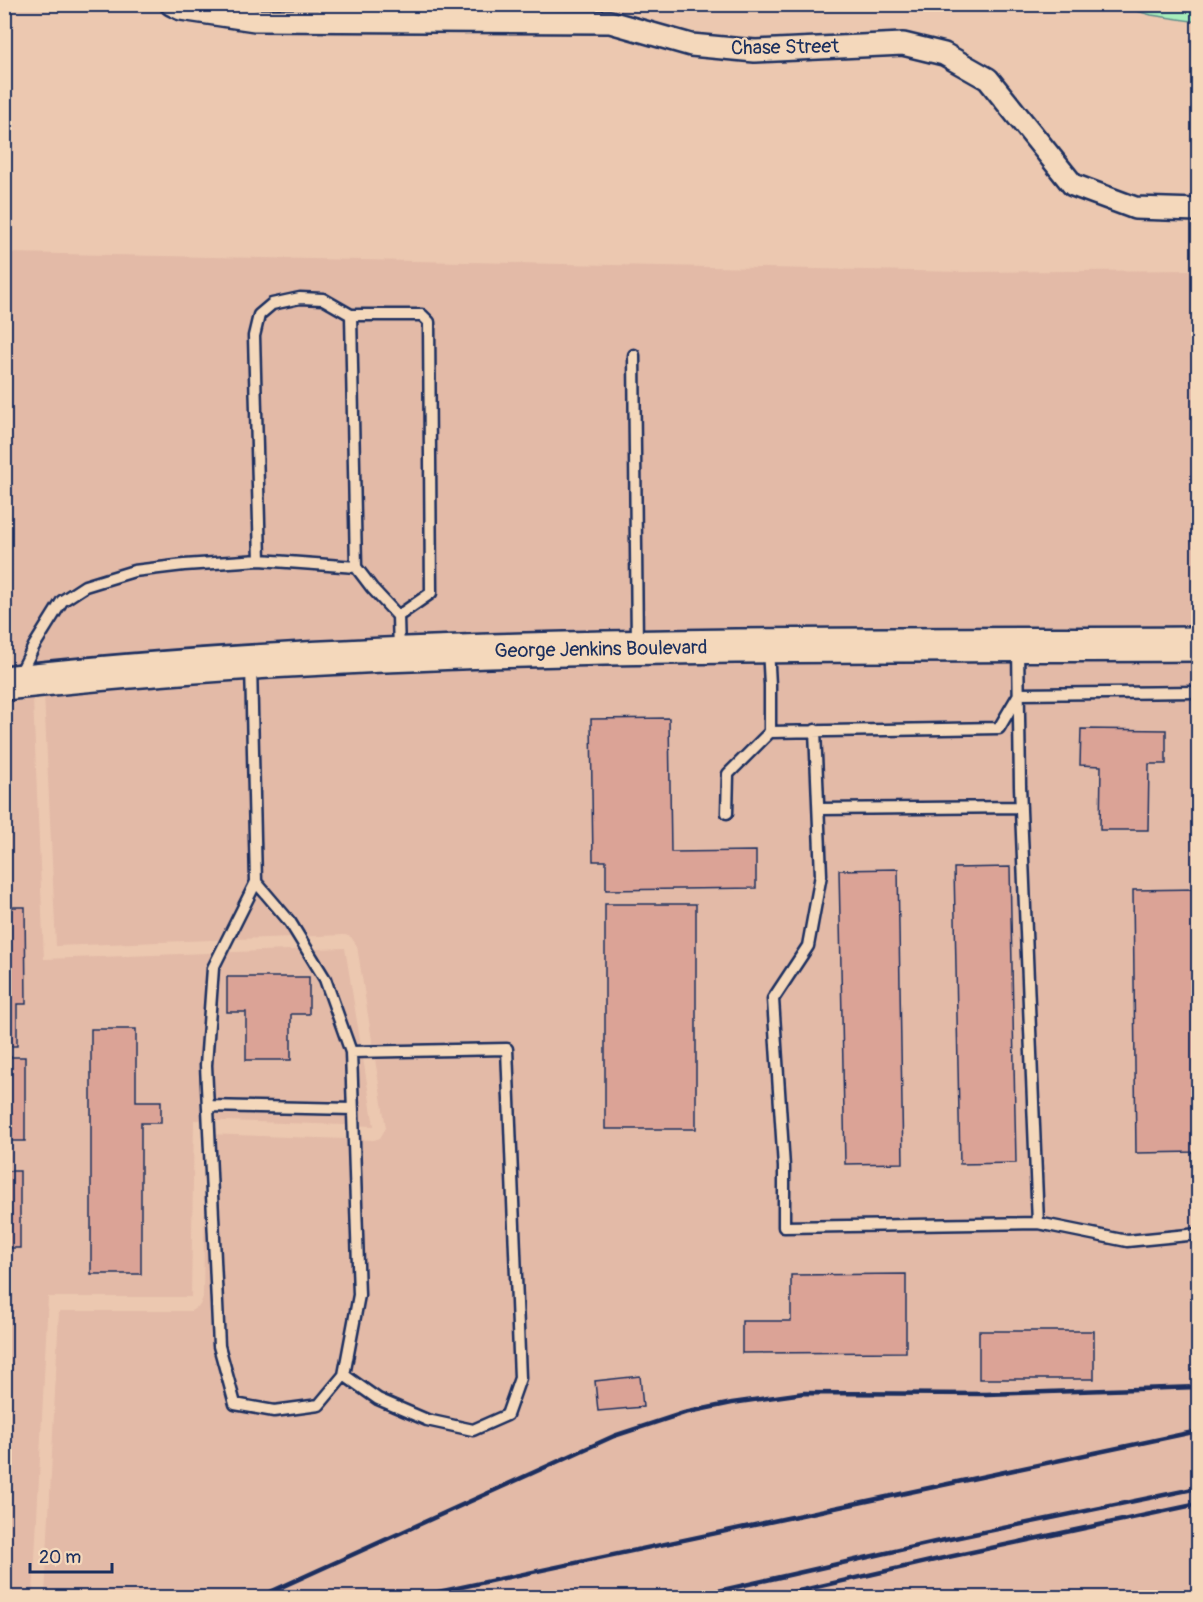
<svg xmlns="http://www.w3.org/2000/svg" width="1203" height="1602" viewBox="0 0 1203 1602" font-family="Pangolin,sans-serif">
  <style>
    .built { fill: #e3baa7 }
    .green { fill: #a7eebb; stroke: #618e8c; stroke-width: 1.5 }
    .building { fill: #dba396; stroke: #1b2f5e; stroke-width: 1.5 }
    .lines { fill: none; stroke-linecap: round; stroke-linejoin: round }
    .service-casing { stroke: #1b2f5e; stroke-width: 15 }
    .minor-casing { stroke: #1b2f5e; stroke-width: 26 }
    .primary-casing { stroke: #1b2f5e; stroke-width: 38 }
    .service { stroke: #f4d8bb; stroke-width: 10 }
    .minor { stroke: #f4d8bb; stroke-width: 21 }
    .primary { stroke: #f4d8bb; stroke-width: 33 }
    .rail { stroke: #1b2f5e; stroke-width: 4.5 }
    .labels { text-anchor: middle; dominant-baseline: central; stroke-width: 4.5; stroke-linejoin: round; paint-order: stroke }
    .street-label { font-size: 20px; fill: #1b2f5e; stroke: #f4d8bb }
  </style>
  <rect width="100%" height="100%" fill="#ecc8b0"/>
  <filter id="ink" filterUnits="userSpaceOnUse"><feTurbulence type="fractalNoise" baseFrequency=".0167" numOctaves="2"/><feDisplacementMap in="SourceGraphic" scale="12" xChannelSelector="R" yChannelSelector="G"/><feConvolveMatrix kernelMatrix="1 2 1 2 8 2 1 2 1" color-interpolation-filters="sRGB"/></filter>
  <g filter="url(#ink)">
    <!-- built -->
    <path class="built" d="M10,253L964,272L1198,270V628L626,632L429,637L244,646L89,657L13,666Z
      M1198,659V1597H45L59,1311H191L200,1305L203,1297L206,1134L374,1140L380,1138L386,1128L357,946L351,937L345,935L56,946L44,694L245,678L430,668L626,663Z
      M33,699L44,959L345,948L374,1126L194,1120L191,1297H48L33,1598L4,1597V703Z"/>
    <!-- green -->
    <path class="green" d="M1116,5H1198V22L1151,15Z"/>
    <!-- building -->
    <path class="building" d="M669,718L671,852L756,851V888L606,890V861H593L591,719Z
      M1081,729L1166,730V764H1149L1148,830H1100L1101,766L1080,765Z
      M1010,867L1016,1163L960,1164L954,868Z
      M898,869L903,1163L845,1164L839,870Z
      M1198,889V1152L1136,1153L1133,890Z
      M605,904H696V1129H605Z
      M4,907H25L26,1004H17V1046H4Z
      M227,977H309V1014H291V1060H246V1012H227Z
      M91,1029H136V1101H161V1123H141V1274H91Z
      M4,1057H25V1141H4Z
      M4,1171H20V1248H4Z
      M906,1274V1352L742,1353V1321H791V1275Z
      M979,1331H1094V1379H979Z
      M640,1376L643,1407L598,1411L595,1381Z"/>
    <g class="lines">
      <defs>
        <path id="service" d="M351,315H422L429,322L431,593L398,616
          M634,355L637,644
          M260,560L254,336L259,315L272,304L300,298L323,299L351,315L356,567
          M768,648L770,685V732
          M1018,648L1020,786L1038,1223L1127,1241L1198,1234
          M251,665L256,882L213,968L206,1065L219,1346L235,1404L274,1411L319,1405L344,1375L359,1295L351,1052L325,979L290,922L256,882
          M19,676L34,646L62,601L85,586L134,571L184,565L260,560L356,567L372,588L398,616L399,652
          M815,730L821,875L808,946L773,999L784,1167V1227L1038,1223
          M819,809L1021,807
          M727,813L728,774L770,732L999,728L1019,694L1198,692
          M208,1106L353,1109
          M344,1375L378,1399L427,1420L473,1430L507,1415L520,1378L507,1049L351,1052"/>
        <path id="minor" d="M171,4L181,9L255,20L610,22L691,45L755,51L903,44L944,54L988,79L1073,185L1135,208L1198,210"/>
        <path id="primary" d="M4,683C401,640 800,646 1198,644"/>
      </defs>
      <!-- service casing -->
      <use href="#service" class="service-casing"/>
      <!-- minor casing -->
      <use href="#minor" class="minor-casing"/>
      <!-- primary casing -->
      <use href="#primary" class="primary-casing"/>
      <!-- service -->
      <use href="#service" class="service"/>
      <!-- minor -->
      <use href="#minor" class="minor"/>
      <!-- primary -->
      <use href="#primary" class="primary"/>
      <!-- rail -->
      <path class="rail" d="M257,1598L614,1436L684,1413L732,1403L804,1393L986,1394L1198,1387
        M410,1598L1198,1431
        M687,1598L935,1542L1198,1488
        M768,1598L939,1559L1198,1504"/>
    </g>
  </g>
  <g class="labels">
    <!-- street labels -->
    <g class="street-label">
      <text transform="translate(785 47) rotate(-1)">Chase Street</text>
      <text transform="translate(601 649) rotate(-1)">George Jenkins Boulevard</text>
    </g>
  </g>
  <!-- margin -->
  <rect width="1203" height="1602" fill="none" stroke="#f4d8bb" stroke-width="24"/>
  <rect x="12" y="12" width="1179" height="1578" fill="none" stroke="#1b2f5e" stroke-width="2" filter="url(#ink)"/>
  <!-- scale -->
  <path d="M30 1563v9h82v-9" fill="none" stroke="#1b2f5e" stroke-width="3"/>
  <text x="39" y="1563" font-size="18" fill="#1b2f5e" stroke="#f4d8bb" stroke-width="4.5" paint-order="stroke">20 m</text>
</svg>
